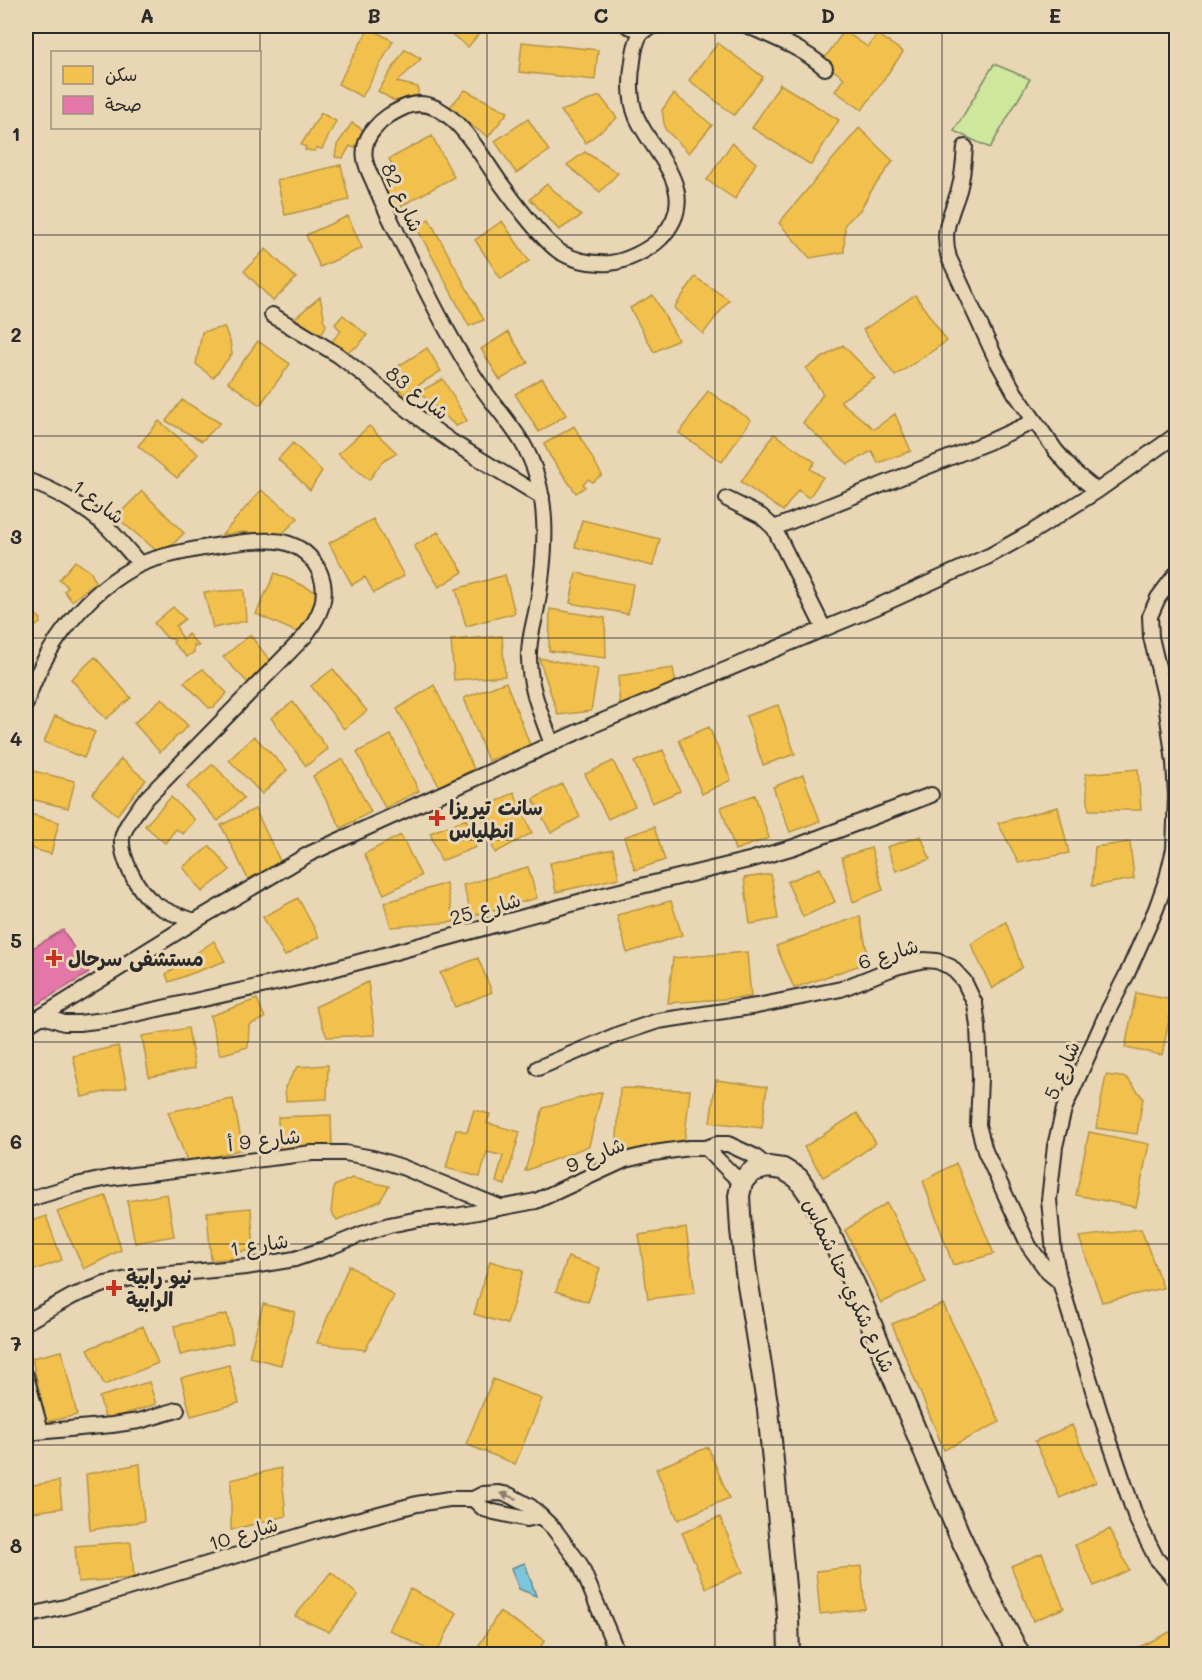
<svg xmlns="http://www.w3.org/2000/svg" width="1202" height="1680" viewBox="0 0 1202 1680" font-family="Mali,'Playpen Sans Arabic',sans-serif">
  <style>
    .green { fill: #cee79d; stroke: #7c8964; stroke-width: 1.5 }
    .water { fill: #7cc6dc; stroke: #5c8895; stroke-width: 1.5 }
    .homes { fill: #f2c14e; stroke: #b69444; stroke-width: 1.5 }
    .health { fill: #e377a8; stroke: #ac6082; stroke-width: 1.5 }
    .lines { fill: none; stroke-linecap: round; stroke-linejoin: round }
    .street-casing { stroke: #2b2b2b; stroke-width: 18 }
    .secondary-casing { stroke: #2b2b2b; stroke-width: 24 }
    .street { stroke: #e9d6b4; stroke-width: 14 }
    .secondary { stroke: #e9d6b4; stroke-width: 20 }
    .oneway { fill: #8a8070 }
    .grid { fill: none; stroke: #2b2b2b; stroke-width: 1.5; stroke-opacity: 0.55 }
    .poi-dot { fill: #c8321e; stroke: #e9d6b4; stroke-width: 2 }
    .labels { text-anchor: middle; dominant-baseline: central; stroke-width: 6; stroke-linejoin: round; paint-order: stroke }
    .street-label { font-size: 20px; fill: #2b2b2b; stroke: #e9d6b4 }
    .poi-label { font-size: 20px; font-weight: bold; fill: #2b2b2b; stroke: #e9d6b4; text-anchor: start }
    .neatline { fill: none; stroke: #2b2b2b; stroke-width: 2 }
    .grid-label { font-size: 20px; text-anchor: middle; font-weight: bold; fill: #2b2b2b }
  </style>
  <rect width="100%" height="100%" fill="#e9d6b4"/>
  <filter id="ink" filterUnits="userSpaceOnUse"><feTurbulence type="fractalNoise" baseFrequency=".0167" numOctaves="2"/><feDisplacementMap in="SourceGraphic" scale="12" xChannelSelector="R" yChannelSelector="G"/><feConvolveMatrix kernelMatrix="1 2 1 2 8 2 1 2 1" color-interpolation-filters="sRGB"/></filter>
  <g filter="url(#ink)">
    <!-- green -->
    <path class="green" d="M994,64L1030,79L990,148L954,131Z"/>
    <!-- water -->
    <path class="water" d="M525,1563L536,1596L519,1589L511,1568Z"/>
    <!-- homes -->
    <path class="homes" d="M441,26H485L468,47Z
      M369,28L393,41L362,97L338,84Z
      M844,31L868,47L877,34L903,52L862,110L835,91L844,78L822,62Z
      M522,42L598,50L595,80L519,72Z
      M718,43L763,77L734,115L689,80Z
      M405,49L421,59L397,82L418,87V95L394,101L378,91Z
      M780,84L839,120L811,165L752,128Z
      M465,90L508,112L488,137L448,109Z
      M674,94L712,125L689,153L665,129L662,110Z
      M600,96L617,118L586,143L561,111Z
      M321,113L336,121L322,149L316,148L315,151L305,150L306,147L301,145Z
      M528,119L549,151L516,173L495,141Z
      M352,123L365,131L354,148L350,146L343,158L335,157L337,145Z
      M859,128L893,161L871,191L860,210L845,224L844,252L810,258L779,223Z
      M432,136L454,177L392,211L375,179L394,169L389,159Z
      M732,143L756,163L735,199L707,180Z
      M585,152L618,173L600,192L567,165Z
      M341,165L349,200L285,215L277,180Z
      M547,184L581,216L559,230L530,199Z
      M348,216L362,248L320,267L306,235Z
      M429,219L484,320L469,326L417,228Z
      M502,221L529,261L501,279L475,240Z
      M266,249L296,278L273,301L244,271Z
      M695,277L729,300L703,334L674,308Z
      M653,295L678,340L654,352L630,308Z
      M915,295L947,341L895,376L863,330Z
      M320,297L324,316L323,319L326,325L321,336L295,318Z
      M343,315L367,335L358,346L348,352L331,342L341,331L335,324Z
      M224,327L230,341L232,354L213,378L196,364L202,332Z
      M508,332L528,363L500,380L481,349Z
      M258,341L290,364L260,405L228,382Z
      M843,345L875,378L840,401L874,429L895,414L911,451L878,463L872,451L848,464L803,423L823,394L806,368Z
      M427,348L441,371L403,395L389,372Z
      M542,378L566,415L539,432L515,394Z
      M443,379L467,421L456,426L419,392Z
      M708,391L751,420L722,462L679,433Z
      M182,400L220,423L202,441L166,421Z
      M159,421L198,454L177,478L138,446Z
      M369,426L397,453L382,462L369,480L338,454Z
      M574,426L602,475L592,482L589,479L583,484L585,487L576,493L550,456L544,444Z
      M774,434L815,462L810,469L823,477L809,498L798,490L783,511L741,482Z
      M293,443L322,471L310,490L278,459Z
      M261,490L298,518L280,536L244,532L222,535Z
      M142,491L184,533L162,555L116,517Z
      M373,519L404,576L374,593L365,577L352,585L329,543Z
      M582,520L660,539L653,566L575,547Z
      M438,532L463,572L439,587L414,546Z
      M75,561L91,572L95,582L72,601L64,591L68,588L63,582L59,580Z
      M275,573L321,594L303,635L256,614Z
      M576,573L633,584L628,614L570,603Z
      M505,575L515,613L466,626L456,589Z
      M244,590L246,621L213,628L204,592Z
      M26,606L41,619L40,623L27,632L26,631Z
      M173,607L185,619L176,626L183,640L188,634L199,646L197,647L194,645V652L187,657L173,643L175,640L167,638L154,623Z
      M550,609L605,618L606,658L549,651Z
      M250,635L273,664L259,677L255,675L248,683L223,657Z
      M502,636L505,676L454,680L451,640Z
      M95,657L131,698L106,719L71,679Z
      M539,658L598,669L591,711L558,715Z
      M673,668L676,685L620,709L618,676Z
      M203,669L227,693L214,707L209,708L184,682Z
      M333,669L367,711L344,729L311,686Z
      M506,682L530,745L488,761L464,698Z
      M434,685L474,769L439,786L397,709Z
      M162,698L188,726L160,752L134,723Z
      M293,702L328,749L306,766L271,718Z
      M778,705L795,754L763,765L746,716Z
      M55,716L95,732L84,758L44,742Z
      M709,727L731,780L702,794L679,740Z
      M391,735L419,791L385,808L357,752Z
      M254,736L287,770L262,794L229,760Z
      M663,750L680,791L652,803L634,762Z
      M121,759L146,780L117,815L92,794Z
      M343,759L371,812L341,828L313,776Z
      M613,761L635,806L608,819L585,774Z
      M213,764L244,798L218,821L187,787Z
      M1138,769L1141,810H1089L1085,774Z
      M33,771L75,781L68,808L26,798Z
      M803,775L820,821L790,832L773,787Z
      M562,784L580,817L551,833L533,799Z
      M514,792L532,833L495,853L480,811Z
      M755,795L769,838L735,850L721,807Z
      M171,797L195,820L183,834L176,829L165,843L145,826Z
      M1058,807L1069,853L1019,863L998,823Z
      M255,809L281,863L248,879L221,825Z
      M26,813L59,822L51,854L26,847Z
      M466,819L476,847L441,861L430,833Z
      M654,827L665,860L635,870L624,837Z
      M401,835L421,876L384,894L364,854Z
      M921,836L930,859L896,871L887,847Z
      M1130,842L1134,879L1092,886L1095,847Z
      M210,846L230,870L202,892L183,867Z
      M871,848L883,890L853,902L842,857Z
      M613,849L619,878L556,892L550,863Z
      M528,867L537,898L472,916L463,885Z
      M820,868L835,902L803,917L787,882Z
      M771,874L778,919L750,924L744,878Z
      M446,883L454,922L391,927L384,903Z
      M298,898L319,937L285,956L263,917Z
      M671,901L682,935L627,953L617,915Z
      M860,916L869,962L794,988L776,946Z
      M1006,922L1022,967L992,989L971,944Z
      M214,941L225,961L169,982L166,974Z
      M747,952L751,997L668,1003L673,958Z
      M478,958L492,992L455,1007L440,973Z
      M368,982L375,1035L327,1037L315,1007Z
      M1136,993L1173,1000L1162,1055L1125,1048Z
      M257,999L265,1018L249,1025L248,1047L220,1055L210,1016Z
      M188,1028L195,1068L149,1077L142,1036Z
      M118,1046L127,1087L82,1097L73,1056Z
      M328,1065L327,1099L286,1101L285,1087L297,1067Z
      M1106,1075L1127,1078L1143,1098L1137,1134L1096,1128Z
      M716,1080L767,1087L762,1128L710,1122Z
      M620,1088L690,1090L684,1144L616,1154Z
      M602,1092L589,1146L525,1171L543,1108Z
      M233,1099L243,1149L188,1163L168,1112Z
      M474,1110L490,1114L487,1123L520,1132L505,1185L496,1182L503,1156L487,1152L480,1177L446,1168L456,1129L467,1132Z
      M857,1113L876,1143L848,1163L823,1177L804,1147Z
      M331,1115L332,1149L279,1150L278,1117Z
      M1089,1132L1149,1144L1136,1207L1076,1195Z
      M956,1163L994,1254L953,1265L923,1181Z
      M352,1178L389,1186L380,1201L337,1220L331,1212L334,1186Z
      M167,1194L174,1236L135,1243L127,1201Z
      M106,1196L121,1250L84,1269L57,1212Z
      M887,1203L926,1282L881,1303L845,1230Z
      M251,1208L254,1250L236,1252L237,1258L211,1260L207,1212Z
      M46,1216L62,1260L26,1273V1223Z
      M686,1228L695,1293L648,1299L639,1235Z
      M1141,1229L1163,1288L1102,1302L1079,1237Z
      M568,1257L600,1268L588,1302L556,1291Z
      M490,1261L523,1271L507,1324L474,1314Z
      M349,1265L394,1296L365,1350L317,1343Z
      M263,1304L295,1312L281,1365L249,1357Z
      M943,1304L1000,1422L944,1450L892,1324Z
      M227,1314L233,1343L180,1355L174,1326Z
      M143,1326L158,1363L104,1385L88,1349Z
      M62,1351L77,1415L46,1422L32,1358Z
      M229,1365L239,1403L191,1416L181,1378Z
      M493,1379L542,1399L515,1464L466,1444Z
      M149,1382L156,1404L106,1420L99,1397Z
      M1072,1425L1096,1482L1060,1498L1035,1441Z
      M708,1447L729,1498L678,1520L656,1469Z
      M140,1464L144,1521L90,1530L86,1474Z
      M281,1468L286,1516L231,1530V1480Z
      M59,1481L62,1508L26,1513V1486Z
      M720,1517L743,1572L706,1588L682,1533Z
      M1110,1529L1129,1570L1094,1586L1075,1545Z
      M131,1542L134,1578L78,1582L75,1546Z
      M1042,1553L1064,1608L1033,1621L1011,1566Z
      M861,1566L865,1609L820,1614L816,1571Z
      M331,1572L358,1595L329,1632L295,1616Z
      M410,1589L457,1613L436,1654L389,1630Z
      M499,1612L545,1640L536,1654H478L475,1652Z
      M1176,1629V1654H1131L1129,1652Z"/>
    <!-- health -->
    <path class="health" d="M63,930L89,973L26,1011V952Z"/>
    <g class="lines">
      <defs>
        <path id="street" d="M628,26L644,31
          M748,26C775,38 802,48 825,68
          M965,147C964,162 963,176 959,190C951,216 941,229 949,258L996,359L1015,393L1056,451L1075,473L1097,491
          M272,315L338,355L428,425L452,442L542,497
          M26,480C53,489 87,508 108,528C119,539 129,552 140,564
          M727,499L761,516L774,528L824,629
          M774,528L986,443L1035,421
          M1176,574L1158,598L1150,616L1151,637L1165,696L1174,762L1176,796L1174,849L1167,878L1156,909L1127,974L1107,1013L1064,1109L1055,1146L1049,1200L1054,1252L1060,1282L1100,1413L1136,1518L1156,1558L1176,1581
          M26,704C42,650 87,590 139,565C163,553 257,536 283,542C300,546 313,557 320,573C330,597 319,617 305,636L143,802C137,811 123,828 122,839C121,849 126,862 130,871C145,903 162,911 195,921
          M552,744C542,717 529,687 529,658C528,641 534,624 537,607C546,553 552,494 523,444C510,422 492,403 478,382C448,337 426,289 401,241C392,222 382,203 374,183C371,176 366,167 365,159C363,148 367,137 374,129C383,118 392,113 405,107C448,89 481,157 502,185C515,203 542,240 560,252C575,261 594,264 610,263C627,261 649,250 661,238C703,193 655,157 637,118C630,101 630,79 633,61C634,52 636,38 643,31C644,30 654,26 655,26
          M43,1016L64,1023H79L113,1019L311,975L608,894L753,859L794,847L931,795
          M26,1026L195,921L309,854L593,725L874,608L989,556L1032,532L1097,491L1176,435
          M538,1068L619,1034L658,1021L757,1006L841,989L896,967L924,960L937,961L951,967L964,981L975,1004L978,1026L980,1078L978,1125L985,1151L1029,1246L1048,1272L1060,1282
          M706,1148L732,1174L742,1182
          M26,1200L76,1185L109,1178L312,1153H345L373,1158L402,1167L500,1207
          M26,1322L73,1296L105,1284L137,1277L246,1267L295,1259L330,1247L362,1234L389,1225L419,1219L456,1216L536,1201L625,1160L654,1153L689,1148H706L717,1144H728L754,1156L768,1167
          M26,1376L41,1431
          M26,1433L112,1425L139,1421L177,1410
          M473,1499L484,1509L494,1512L527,1519L541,1516
          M26,1616L65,1607L326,1528L417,1504L449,1499H473L483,1494L499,1493L509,1495L531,1507L554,1529L580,1564L618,1654"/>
        <path id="secondary" d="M789,1654L788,1618L768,1409L746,1272L741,1230L739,1196L742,1182L747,1176L753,1171L768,1167L783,1169L798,1178L812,1198L855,1286L959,1534L986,1591L1019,1654"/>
      </defs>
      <!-- street casing -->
      <use href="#street" class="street-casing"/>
      <!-- secondary casing -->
      <use href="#secondary" class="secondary-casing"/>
      <!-- street -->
      <use href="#street" class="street"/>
      <!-- secondary -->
      <use href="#secondary" class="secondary"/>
    </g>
    <!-- one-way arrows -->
    <defs><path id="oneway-solid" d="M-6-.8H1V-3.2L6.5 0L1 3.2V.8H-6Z" transform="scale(1.5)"/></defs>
    <use class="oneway" href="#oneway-solid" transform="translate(509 1496) rotate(-161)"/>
  </g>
  <!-- grid -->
  <path class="grid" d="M260,26V1654M487,26V1654M715,26V1654M942,26V1654M26,235H1176M26,436H1176M26,638H1176M26,840H1176M26,1042H1176M26,1244H1176M26,1445H1176"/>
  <!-- markers -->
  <g class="poi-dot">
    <path d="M434 809h6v6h6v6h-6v6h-6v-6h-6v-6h6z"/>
    <path d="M51 949h6v6h6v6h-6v6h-6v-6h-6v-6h6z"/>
    <path d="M111 1279h6v6h6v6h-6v6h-6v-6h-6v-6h6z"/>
  </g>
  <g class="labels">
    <!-- street labels -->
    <g class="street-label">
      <text transform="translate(403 197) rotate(65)">شارع 82</text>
      <text transform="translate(418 392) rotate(38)">شارع 83</text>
      <text transform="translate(99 501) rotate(37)">شارع 1</text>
      <text transform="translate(485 908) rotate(-16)">شارع 25</text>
      <text transform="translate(888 953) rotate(-17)">شارع 6</text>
      <text transform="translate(1061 1070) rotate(-67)">شارع 5</text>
      <text transform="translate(264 1139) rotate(-7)">شارع 9 أ</text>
      <text transform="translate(595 1154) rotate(-23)">شارع 9</text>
      <text transform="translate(259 1244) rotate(-9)">شارع 1</text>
      <text transform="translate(850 1285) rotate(65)">شارع شكري حنا شماس</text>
      <text transform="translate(243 1533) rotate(-17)">شارع 10</text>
    </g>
    <!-- poi labels -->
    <g class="poi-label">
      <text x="449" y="807">سانت تيريزا<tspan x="449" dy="23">انطلياس</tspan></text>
      <text x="68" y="958">مستشفى سرحال</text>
      <text x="126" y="1276">نيو رابية<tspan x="126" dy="23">الرابية</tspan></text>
    </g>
  </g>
  <!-- margin -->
  <rect width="1202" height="1680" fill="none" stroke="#e9d6b4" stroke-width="66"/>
  <!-- legend -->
  <rect x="51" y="51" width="210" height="78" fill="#e9d6b4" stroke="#9d927d" stroke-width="1.5"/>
  <rect x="63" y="66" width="30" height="18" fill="#f2c14e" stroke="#9d927d" stroke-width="1.5"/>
  <text x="105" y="81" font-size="18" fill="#2b2b2b">سكن</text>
  <rect x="63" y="96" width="30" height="18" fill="#e377a8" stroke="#9d927d" stroke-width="1.5"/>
  <text x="105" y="111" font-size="18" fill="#2b2b2b">صحة</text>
  <rect x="33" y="33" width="1136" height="1614" class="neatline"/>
  <g class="grid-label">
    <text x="147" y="23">A</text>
    <text x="374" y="23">B</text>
    <text x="601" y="23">C</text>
    <text x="828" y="23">D</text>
    <text x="1055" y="23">E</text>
    <text x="16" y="141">1</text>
    <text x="16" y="342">2</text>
    <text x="16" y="544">3</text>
    <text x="16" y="746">4</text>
    <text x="16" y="948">5</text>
    <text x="16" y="1149">6</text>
    <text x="16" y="1351">7</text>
    <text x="16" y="1553">8</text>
  </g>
</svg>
